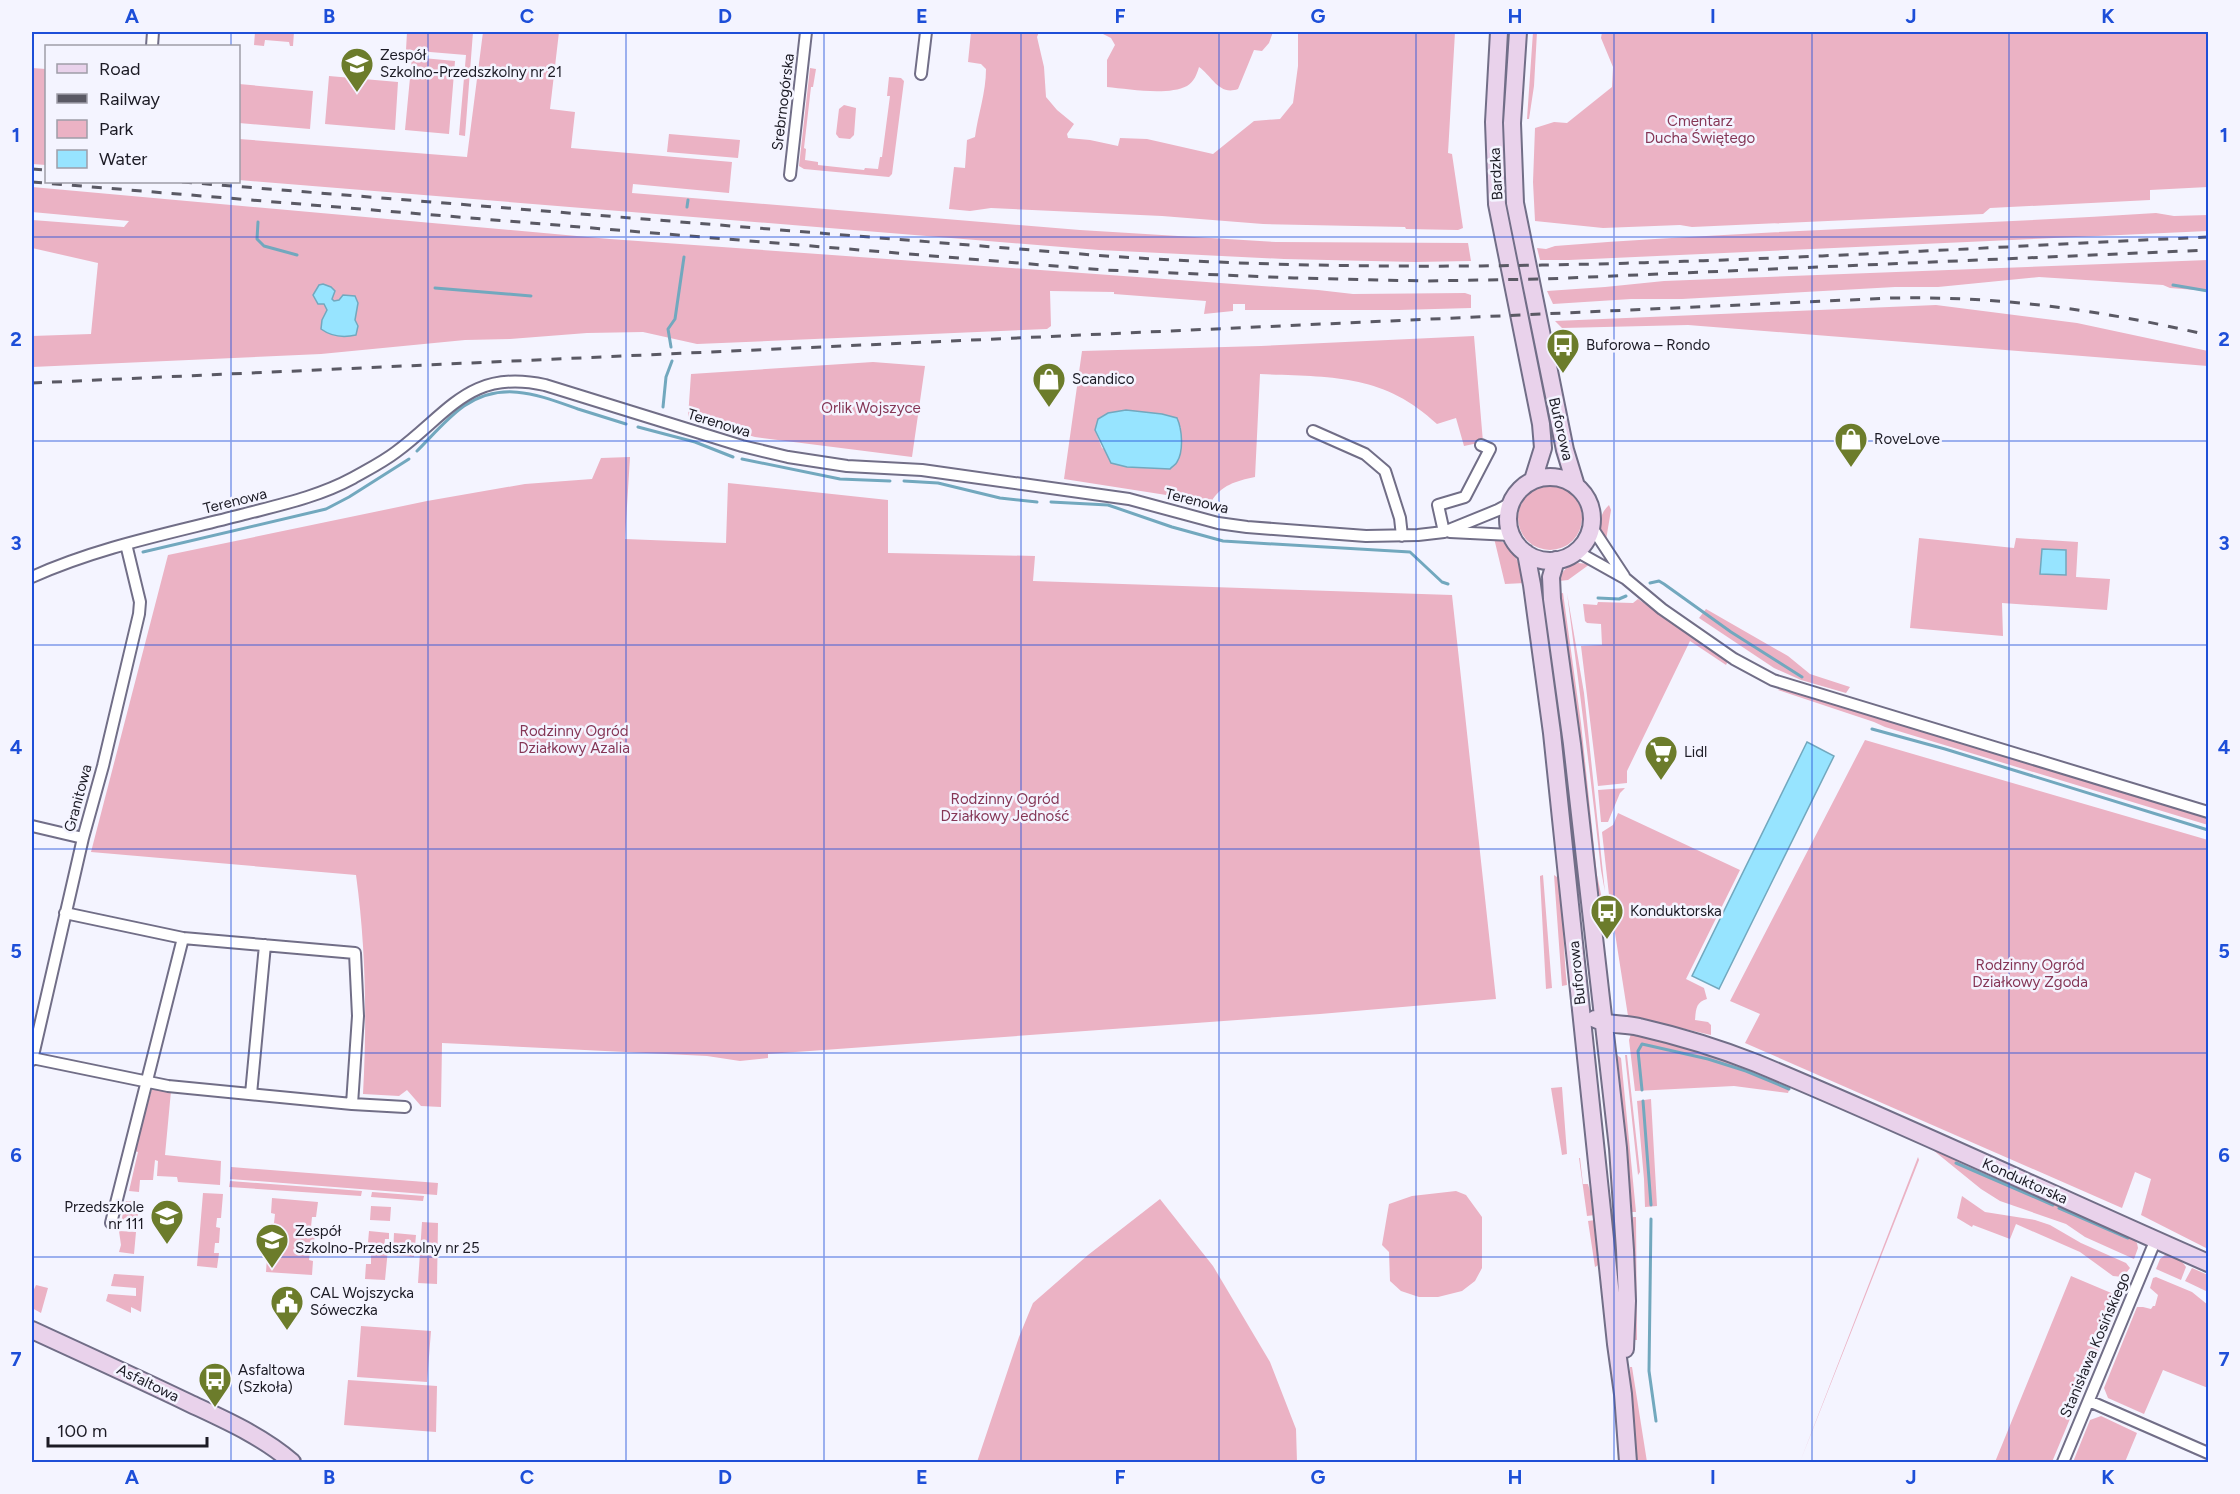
<svg xmlns="http://www.w3.org/2000/svg" width="2240" height="1494" viewBox="0 0 2240 1494" font-family="Figtree,sans-serif">
  <style>
    .green { fill: #ebb2c4; fill-rule: evenodd }
    .water { fill: #97e4ff; stroke: #72a8be; stroke-width: 1.5 }
    .lines { fill: none; stroke-linecap: round; stroke-linejoin: round }
    .stream { stroke: #72a8be; stroke-width: 3 }
    .street-casing { stroke: #716e87; stroke-width: 14 }
    .secondary-casing { stroke: #716e87; stroke-width: 20 }
    .street { stroke: #fff; stroke-width: 10 }
    .secondary { stroke: #e9d2eb; stroke-width: 16 }
    .rail { stroke: #5a5964; stroke-width: 3; stroke-dasharray: 10 10; stroke-linecap: butt }
    .grid { fill: none; stroke: #1d4ed8; stroke-width: 1.5; stroke-opacity: 0.55 }
    .labels { text-anchor: middle; dominant-baseline: central; stroke-width: 5; stroke-linejoin: round; paint-order: stroke }
    .poi-label { font-size: 15px; fill: #1c1b25; stroke: #f4f4ff; text-anchor: start }
    .street-label { font-size: 15px; fill: #1c1b25; stroke: #f4f4ff }
    .park-label { font-size: 15px; fill: #853656; stroke: #f4f4ff }
    .neatline { fill: none; stroke: #1d4ed8; stroke-width: 2 }
    .grid-label { font-size: 20px; text-anchor: middle; font-weight: bold; fill: #1d4ed8 }
  </style>
  <rect width="100%" height="100%" fill="#f4f4ff"/>
  <!-- green -->
  <path class="green" d="M255,32H294L293,46H290L289,42L265,40L264,46L254,45Z
    M407,32H473L465,136L459,135L466,55L406,50Z
    M483,32H559L550,109L575,112L571,148L732,162L729,193L633,184L632,193L1080,230L1276,242L1468,243L1471,261L1415,262L1284,259L1099,250L239,180V139L467,157Z
    M971,32H1039L1037,37L1044,67L1046,97L1057,110L1074,124L1067,134L1068,138L1090,140L1118,146L1120,138L1147,139L1213,154L1254,121L1280,119L1293,103L1298,66V32H1455L1448,153L1452,154L1463,228L1458,230L1406,229L1405,227L1263,224L1162,216L991,208L970,211L949,209L954,167L965,168L967,140L975,137C978,114 986,93 986,69L981,64L968,62Z
    M1099,32H1273L1269,43L1262,51L1254,50L1238,89C1219,96 1212,76 1199,67C1197,74 1194,82 1187,86C1168,96 1128,89 1107,87V60L1115,45L1111,38Z
    M1533,32H1537L1534,86L1529,119H1527Z
    M1602,32H2208V187L2150,190V200L1990,208L1983,214L1692,227L1680,225L1603,228L1535,221L1533,182L1535,128L1554,122L1567,123L1612,87L1613,67L1601,38Z
    M412,57L455,61L449,134L405,130Z
    M32,68L46,69V165L32,164Z
    M810,68L816,69L813,87H811L804,148L806,149L805,160L818,162V165L864,170L865,168L878,169L880,157H882L890,96H887L889,77L901,78L904,81L892,174L889,177L804,169L799,166Z
    M329,76L398,82L395,130L325,124Z
    M239,84L313,91L310,129L239,123Z
    M844,105L856,108L854,135L850,139L839,138L836,134L839,109Z
    M669,134L740,140L738,158L667,152Z
    M32,187L610,239L1318,290L1353,294L1465,293L1471,295V308L1399,310H1245V304H1233V311L1204,314L1206,301L1114,294V292L1050,291L1051,326L1047,329L697,344L643,332L587,333L510,339L465,340L321,354L32,367V336L91,334L98,263L32,248V220L124,227L129,221L32,212Z
    M2156,213L2174,216L2208,215V231L1569,260H1540L1537,248L1546,249L1555,246C1755,230 1956,226 2156,213Z
    M2208,260V291L2170,288L2163,285L2039,277L1938,287H1895L1682,299H1631L1553,304L1547,291L1605,287L1664,281Z
    M1936,305L2077,323L2208,351V366L1688,325L1562,328L1555,321Z
    M1530,320L1556,443L1549,442L1526,321Z
    M1474,336L1483,442L1464,446L1456,418L1437,424C1383,373 1330,377 1260,374L1255,477C1236,481 1221,485 1211,502L1064,479L1082,351L1261,346ZM1181,427L1178,461L1170,469L1143,467L1102,448L1095,430Z
    M873,362L925,366L912,457L755,437L688,418L691,374Z
    M630,457L625,539L726,543L728,483L888,500V553L1035,556L1033,581L1452,595L1496,999L1320,1014L768,1054V1058L740,1061L707,1056L442,1043L441,1107L421,1106L407,1090L399,1096L363,1094C367,1021 366,948 356,875L91,852L168,555L427,501L525,484L592,479L601,458Z
    M1518 518a32 32 0 1 1 64 0a32 32 0 1 1-64 0Z
    M1609,505L1611,510L1606,540C1597,528 1599,514 1609,505Z
    M1494,538C1514,544 1520,565 1525,583L1505,584Z
    M1919,538L2014,548L2016,538L2078,542L2076,577L2110,579L2107,610L2002,603L2003,636L1910,628Z
    M1578,563L1590,564L1568,580L1559,581C1562,570 1567,566 1578,563Z
    M1563,593L1581,723L1597,875L1606,918L1602,919L1596,897L1558,594Z
    M1567,593L1584,693L1605,892L1601,870C1591,778 1579,686 1567,593Z
    M1539,595H1544L1562,714L1583,912L1577,888L1579,887V885L1576,884Z
    M1638,599L1728,661L1726,665L1690,641L1627,771V783L1598,786L1581,646L1602,645L1601,624L1587,623L1585,621L1583,604L1597,605L1598,602L1633,603Z
    M1706,609L1788,656L1810,674L1850,687L1846,693L1801,680L1774,668L1699,618Z
    M1782,688L2208,818V825L1885,727L1874,722L1778,690Z
    M1865,740L2208,840V1249L2141,1215L2151,1179L2135,1172L2122,1208L1745,1043L1760,1014L1730,1001Z
    M1625,788L1620,793L1608,822H1601L1598,790Z
    M1618,813L1740,870L1686,979L1704,988L1707,999C1696,1002 1696,1009 1695,1020L1708,1022L1711,1025V1035L1628,1016L1609,895L1602,832L1613,825Z
    M1543,875L1552,988L1546,989L1540,878V876Z
    M1554,875L1560,879C1564,914 1563,950 1567,985L1562,986Z
    M1631,1034L1706,1052L1791,1084L1788,1093L1734,1086L1635,1091L1629,1040Z
    M1617,1055L1621,1058L1636,1212H1632Z
    M1625,1055H1627L1640,1172L1638,1175Z
    M1562,1087L1567,1154L1562,1155L1551,1088Z
    M152,1089L171,1091L165,1155L221,1161L220,1185L178,1182L177,1177L157,1176L158,1161L155,1160L153,1180H140L139,1192L129,1191L138,1152L134,1151Z
    M1651,1099L1657,1206L1645,1207L1644,1179L1637,1101Z
    M1928,1146L2133,1235L2132,1238L2137,1243L2138,1248L2134,1259L2085,1237L2066,1224L2000,1201L1981,1189Z
    M1918,1157L1919,1160L1800,1462Z
    M1579,1158H1580L1583,1184H1588L1594,1206L1595,1215L1587,1216Z
    M231,1167L438,1183L437,1195L230,1179Z
    M230,1181L362,1191L361,1196L229,1187Z
    M1456,1191L1466,1195L1482,1217V1268L1475,1281L1462,1291L1438,1297H1419L1401,1291L1390,1281L1389,1252L1382,1245L1389,1204L1412,1196Z
    M372,1192L424,1196L423,1201L371,1197Z
    M203,1193L223,1194L221,1218H217L216,1227L220,1228L219,1243H215L214,1253H219L217,1268L197,1266Z
    M1962,1196L1985,1212L2035,1220L2050,1225L2081,1243L2126,1263L2130,1268L2123,1277L2113,1276L2080,1252L2016,1224L2010,1239L1973,1225L1972,1227L1957,1218Z
    M272,1198L318,1202L316,1217H312L311,1227H315L314,1250H310L309,1260L313,1261L312,1275L266,1272L267,1257H271L272,1248L268,1247L270,1224L274,1223L275,1214L271,1213Z
    M1160,1199L1213,1266L1270,1362L1296,1429L1297,1462H977L1019,1337L1033,1303L1088,1255Z
    M126,1201L139,1202L137,1222H121Z
    M371,1206L391,1207L390,1221L370,1220Z
    M1633,1217H1636L1637,1340H1635L1634,1332Z
    M1595,1220L1600,1264L1595,1267L1588,1221Z
    M422,1222L438,1223L437,1284L418,1283Z
    M119,1231L136,1232L134,1254L119,1252L121,1245Z
    M369,1231L389,1233V1239H385L384,1248L388,1249L385,1280L365,1279L366,1264H371V1255L367,1254Z
    M394,1233L416,1235L414,1257L393,1255Z
    M2165,1255C2174,1255 2182,1260 2186,1267L2181,1280L2156,1269L2160,1259Z
    M2192,1268L2208,1275V1292L2185,1281Z
    M114,1274L144,1276L141,1312L131,1307V1313L106,1301L108,1294L136,1296V1288L111,1286Z
    M2071,1276L2116,1295L2119,1301L2052,1462H1995Z
    M2156,1277L2192,1292L2208,1305V1388L2163,1370L2144,1414L2108,1398L2104,1388L2137,1307H2143L2151,1309L2153,1306H2155L2158,1295L2150,1288L2153,1278Z
    M36,1285L48,1288L41,1313L32,1308V1294Z
    M361,1326L431,1331L427,1382L357,1377Z
    M1630,1367H1632L1647,1462H1634Z
    M348,1380L437,1386L436,1432L344,1425Z
    M2101,1416L2137,1433L2125,1462H2073L2090,1420Z"/>
  <!-- water -->
  <path class="water" d="M323,284L331,287L335,291L332,299L334,301L339,300L343,295L355,296L358,303L355,320L358,326L356,335C343,338 332,337 321,329L322,320L327,310L324,304H318L313,295L319,285Z
    M1126,410L1162,414L1177,418C1182,429 1184,451 1177,462C1176,465 1172,466 1170,469L1127,467L1111,463L1095,430L1098,419L1108,413Z
    M2042,549L2066,550V575L2040,574Z
    M1807,742L1834,756L1719,989L1692,976Z"/>
  <g class="lines">
    <!-- stream -->
    <path class="stream" d="M687,207L688,200
      M258,222L257,239L264,246L297,255
      M2173,285L2208,291
      M435,288L531,296
      M671,347L668,329L675,319L684,257
      M663,407L666,377L672,361
      M638,427L695,442L733,457
      M417,451C432,436 447,418 464,406C503,380 538,395 578,409C594,414 610,419 626,424
      M742,459L840,479L890,481
      M904,481L938,483L1000,498L1037,502
      M1051,502L1108,505L1172,527L1223,541L1410,552L1442,582L1448,584
      M143,552L326,509L349,497L409,459
      M1650,583L1659,581L1664,584L1731,632L1802,677
      M1598,598L1619,599L1626,596
      M1872,729L1945,749L2208,830
      M1642,1090L1638,1051L1642,1044L1708,1059L1746,1071L1789,1089
      M1643,1101L1651,1205
      M1956,1163L2053,1205
      M2059,1208L2128,1238
      M1651,1219L1649,1371L1656,1421"/>
    <defs>
      <path id="street" d="M152,46L153,32
        M921,74L926,32
        M790,175L806,32
        M1313,431L1365,454L1385,471L1400,518L1402,536
        M1591,526L1624,576
        M1444,532L1438,505L1465,497L1490,449L1481,445
        M1450,532L1511,535
        M1576,551L1626,579L1662,609L1734,659L1773,680L2208,812
        M32,577C98,547 171,533 241,515C279,505 318,497 353,478C367,470 383,462 396,452C449,413 470,368 545,385L742,446L788,457L847,466L922,470L1129,499L1218,523L1247,527L1366,536L1418,535L1444,532L1498,510L1511,503
        M32,826L83,838
        M65,913L183,938L355,953L358,1016L352,1104
        M32,1058L168,1086L352,1104L405,1107
        M32,1060L83,838L103,766L139,614L140,602L126,544
        M251,1094L265,945
        M111,1223L183,938
        M2089,1401L2208,1453
        M2063,1462L2156,1239"/>
      <path id="secondary" d="M1499,32L1494,122L1497,204L1541,424L1543,448L1533,480
        M1518,32L1512,123L1515,203L1565,450L1576,486
        M1508 519a42 42 0 1 1 84 0a42 42 0 1 1-84 0Z
        M1526,553L1532,585L1552,733L1616,1344L1623,1394L1628,1462
        M1556,560L1551,577L1552,599L1572,744L1618,1148L1625,1250L1627,1301L1625,1349
        M1595,1019C1608,1026 1624,1023 1639,1027C1678,1036 1718,1048 1756,1063C1908,1126 2057,1197 2208,1263
        M32,1330C84,1354 137,1378 189,1403C225,1420 262,1436 292,1462"/>
    </defs>
    <!-- street casing -->
    <use href="#street" class="street-casing"/>
    <!-- secondary casing -->
    <use href="#secondary" class="secondary-casing"/>
    <!-- street -->
    <use href="#street" class="street"/>
    <!-- secondary -->
    <use href="#secondary" class="secondary"/>
    <!-- rail -->
    <path class="rail" d="M32,169L46,170
      M32,182L1104,270L1294,278L1425,281L1544,279L2208,250
      M182,182L1106,256C1474,281 1841,254 2208,237
      M32,383L1892,298C2003,296 2100,310 2208,335"/>
  </g>
  <!-- grid -->
  <path class="grid" d="M231,32V46M428,32V1462M626,32V1462M824,32V1462M1021,32V1462M1219,32V1462M1416,32V1462M1614,32V1462M1812,32V1462M2009,32V1462M231,182V1462M32,237H2208M32,441H2208M32,645H2208M32,849H2208M32,1053H2208M32,1257H2208"/>
  <!-- icons -->
  <defs>
    <symbol id="school-pin" viewBox="-11 -11 22 30"><path d="M0 17L-7.5 6A9.5 9.5 0 1 1 7.5 6Z" fill="#6c7c2b" stroke="#f4f4ff"/><path d="M0-5L7-2L0 1L-7-2ZM-4 1L0 2.5L4 1V4Q0 6-4 4Z" fill="#fff"/></symbol>
    <symbol id="bus-pin" viewBox="-11 -11 22 30"><path d="M0 17L-7.5 6A9.5 9.5 0 1 1 7.5 6Z" fill="#6c7c2b" stroke="#f4f4ff"/><path d="M-5-6H5V4H4V6H2V4H-2V6H-4V4H-5ZM-3.5-4V0h7V-4ZM-3.5 1.2v1.5H-2V1.2ZM2 1.2v1.5H3.5V1.2Z" fill="#fff"/></symbol>
    <symbol id="shop-pin" viewBox="-11 -11 22 30"><path d="M0 17L-7.5 6A9.5 9.5 0 1 1 7.5 6Z" fill="#6c7c2b" stroke="#f4f4ff"/><path d="M-5-2.5h2.3a2.7 3.5 0 0 1 5.4 0H5L5.5 6h-11ZM-1.5-2.5h3a1.5 2.3 0 0 0-3 0Z" fill="#fff"/></symbol>
    <symbol id="supermarket-pin" viewBox="-11 -11 22 30"><path d="M0 17L-7.5 6A9.5 9.5 0 1 1 7.5 6Z" fill="#6c7c2b" stroke="#f4f4ff"/><path d="M-6-5.5h2.5l.6 2H6L4.5 2H-2.5L-4.4-4H-6ZM-1.5 3.2a1.3 1.3 0 1 0 .1 0ZM3 3.2a1.3 1.3 0 1 0 .1 0Z" fill="#fff"/></symbol>
    <symbol id="civic-pin" viewBox="-11 -11 22 30"><path d="M0 17L-7.5 6A9.5 9.5 0 1 1 7.5 6Z" fill="#6c7c2b" stroke="#f4f4ff"/><path d="M-.6-6.5H3V-4.5H.6V-3L4-1V1h2V6H-6V1h2V-1L-.6-3ZM-1.2 2.5V6h2.4V2.5Z" fill="#fff"/></symbol>
  </defs>
  <g fill-rule="evenodd">
    <use href="#school-pin" x="338" y="45" width="38" height="52"/>
    <use href="#bus-pin" x="1544" y="326" width="38" height="52"/>
    <use href="#shop-pin" x="1030" y="360" width="38" height="52"/>
    <use href="#shop-pin" x="1832" y="420" width="38" height="52"/>
    <use href="#supermarket-pin" x="1642" y="733" width="38" height="52"/>
    <use href="#bus-pin" x="1588" y="892" width="38" height="52"/>
    <use href="#school-pin" x="148" y="1197" width="38" height="52"/>
    <use href="#school-pin" x="253" y="1221" width="38" height="52"/>
    <use href="#civic-pin" x="268" y="1283" width="38" height="52"/>
    <use href="#bus-pin" x="196" y="1360" width="38" height="52"/>
  </g>
  <g class="labels">
    <!-- poi labels -->
    <g class="poi-label">
      <text x="380" y="55">Zespół<tspan x="380" dy="17">Szkolno-Przedszkolny nr 21</tspan></text>
      <text x="1586" y="345">Buforowa – Rondo</text>
      <text x="1072" y="379">Scandico</text>
      <text x="1874" y="439">RoveLove</text>
      <text x="1684" y="752">Lidl</text>
      <text x="1630" y="911">Konduktorska</text>
      <text x="144" y="1207" text-anchor="end">Przedszkole<tspan x="144" dy="17">nr 111</tspan></text>
      <text x="295" y="1231">Zespół<tspan x="295" dy="17">Szkolno-Przedszkolny nr 25</tspan></text>
      <text x="310" y="1293">CAL Wojszycka<tspan x="310" dy="17">Sóweczka</tspan></text>
      <text x="238" y="1370">Asfaltowa<tspan x="238" dy="17">(Szkoła)</tspan></text>
    </g>
    <!-- street labels -->
    <g class="street-label">
      <text transform="translate(783 102) rotate(-83)">Srebrnogórska</text>
      <text transform="translate(1496 174) rotate(-93)">Bardzka</text>
      <text transform="translate(719 423) rotate(17)">Terenowa</text>
      <text transform="translate(1561 429) rotate(77)">Buforowa</text>
      <text transform="translate(235 501) rotate(-14)">Terenowa</text>
      <text transform="translate(1197 501) rotate(14)">Terenowa</text>
      <text transform="translate(78 798) rotate(-75)">Granitowa</text>
      <text transform="translate(1577 973) rotate(-96)">Buforowa</text>
      <text transform="translate(2025 1181) rotate(24)">Konduktorska</text>
      <text transform="translate(2095 1345) rotate(-67)">Stanisława Kosińskiego</text>
      <text transform="translate(148 1383) rotate(26)">Asfaltowa</text>
    </g>
    <!-- park labels -->
    <g class="park-label">
      <text x="1700" y="121">Cmentarz<tspan x="1700" dy="17">Ducha Świętego</tspan></text>
      <text x="871" y="408">Orlik Wojszyce</text>
      <text x="574" y="731">Rodzinny Ogród<tspan x="574" dy="17">Działkowy Azalia</tspan></text>
      <text x="1005" y="799">Rodzinny Ogród<tspan x="1005" dy="17">Działkowy Jedność</tspan></text>
      <text x="2030" y="965">Rodzinny Ogród<tspan x="2030" dy="17">Działkowy Zgoda</tspan></text>
    </g>
  </g>
  <!-- border -->
  <rect width="2240" height="1494" fill="none" stroke="#f4f4ff" stroke-width="66"/>
  <!-- legend -->
  <rect x="45" y="45" width="195" height="138" fill="#f4f4ff" stroke="#9e9da8" stroke-width="1.5"/>
  <rect x="57" y="64" width="30" height="9" fill="#e9d2eb" stroke="#9e9da8" stroke-width="1.5"/>
  <text x="99" y="75" font-size="18" fill="#1c1b25">Road</text>
  <rect x="57" y="94" width="30" height="9" fill="#5a5964" stroke="#9e9da8" stroke-width="1.5"/>
  <text x="99" y="105" font-size="18" fill="#1c1b25">Railway</text>
  <rect x="57" y="120" width="30" height="18" fill="#ebb2c4" stroke="#9e9da8" stroke-width="1.5"/>
  <text x="99" y="135" font-size="18" fill="#1c1b25">Park</text>
  <rect x="57" y="150" width="30" height="18" fill="#97e4ff" stroke="#9e9da8" stroke-width="1.5"/>
  <text x="99" y="165" font-size="18" fill="#1c1b25">Water</text>
  <!-- scale -->
  <path d="M48 1437v9h159v-9" fill="none" stroke="#1c1b25" stroke-width="3"/>
  <text x="57" y="1437" font-size="18" fill="#1c1b25" stroke="#f4f4ff" stroke-width="4.5" paint-order="stroke">100 m</text>
  <rect x="33" y="33" width="2174" height="1428" class="neatline"/>
  <g class="grid-label">
    <text x="132" y="23">A</text>
    <text x="329" y="23">B</text>
    <text x="527" y="23">C</text>
    <text x="725" y="23">D</text>
    <text x="922" y="23">E</text>
    <text x="1120" y="23">F</text>
    <text x="1318" y="23">G</text>
    <text x="1515" y="23">H</text>
    <text x="1713" y="23">I</text>
    <text x="1911" y="23">J</text>
    <text x="2108" y="23">K</text>
    <text x="16" y="142">1</text>
    <text x="2224" y="142">1</text>
    <text x="16" y="346">2</text>
    <text x="2224" y="346">2</text>
    <text x="16" y="550">3</text>
    <text x="2224" y="550">3</text>
    <text x="16" y="754">4</text>
    <text x="2224" y="754">4</text>
    <text x="16" y="958">5</text>
    <text x="2224" y="958">5</text>
    <text x="16" y="1162">6</text>
    <text x="2224" y="1162">6</text>
    <text x="16" y="1366">7</text>
    <text x="2224" y="1366">7</text>
    <text x="132" y="1484">A</text>
    <text x="329" y="1484">B</text>
    <text x="527" y="1484">C</text>
    <text x="725" y="1484">D</text>
    <text x="922" y="1484">E</text>
    <text x="1120" y="1484">F</text>
    <text x="1318" y="1484">G</text>
    <text x="1515" y="1484">H</text>
    <text x="1713" y="1484">I</text>
    <text x="1911" y="1484">J</text>
    <text x="2108" y="1484">K</text>
  </g>
</svg>
